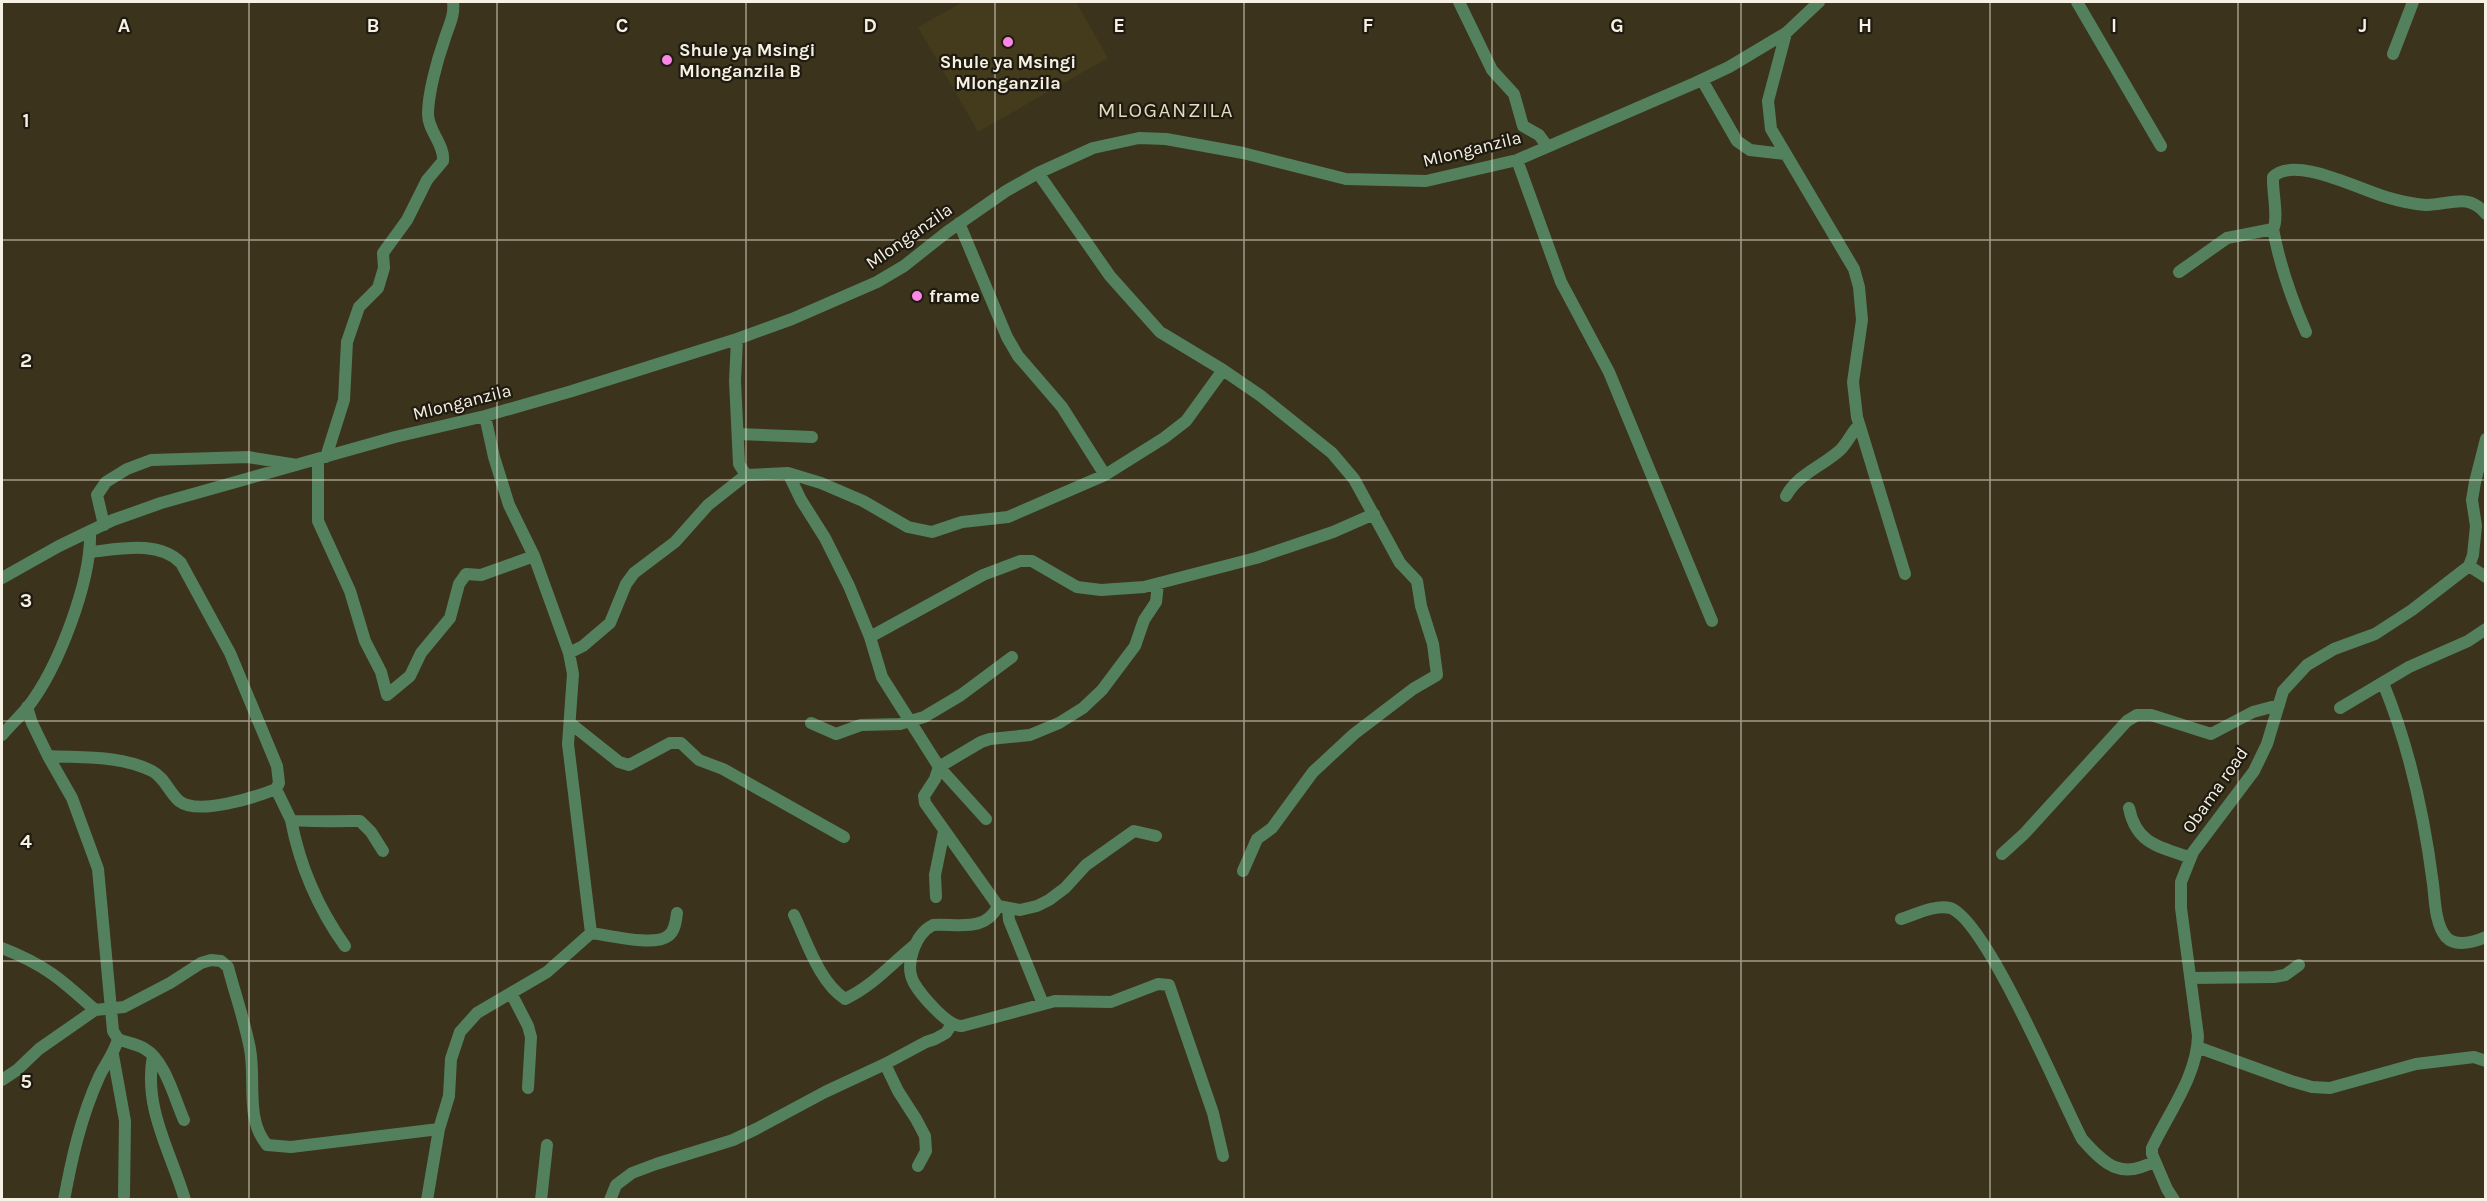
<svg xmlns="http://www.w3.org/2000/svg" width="2487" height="1201" viewBox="0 0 2487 1201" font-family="Karla,sans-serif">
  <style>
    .built { fill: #443b1c }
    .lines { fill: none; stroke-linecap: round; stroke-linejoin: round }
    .minor { stroke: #54815d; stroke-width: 12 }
    .grid { fill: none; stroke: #f6f1e3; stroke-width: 1.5; stroke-opacity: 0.55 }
    .poi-dot { fill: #fc86e3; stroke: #1f1b11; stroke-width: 2 }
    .labels { text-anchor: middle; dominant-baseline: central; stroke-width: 4.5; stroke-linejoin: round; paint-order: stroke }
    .poi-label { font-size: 18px; font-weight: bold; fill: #f6f1e3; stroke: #1f1b11; text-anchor: start }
    .street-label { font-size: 18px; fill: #f6f1e3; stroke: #1f1b11 }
    .quarter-label { font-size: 21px; letter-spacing: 1.5px; fill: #e3dabe; stroke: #1f1b11 }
    .grid-label { font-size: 20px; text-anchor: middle; font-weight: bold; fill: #f6f1e3; stroke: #1f1b11; stroke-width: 4.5; stroke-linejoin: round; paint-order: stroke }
  </style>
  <rect width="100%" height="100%" fill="#3b331c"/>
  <!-- built -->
  <path class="built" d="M963,2H1076L1108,58L978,132L918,27Z"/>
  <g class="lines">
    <!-- minor -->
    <path class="minor" d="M1459,2L1492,70L1514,94L1523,126L1539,135L1547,146
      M2077,2L2161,146
      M1786,33L1768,101L1771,129L1854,269L1859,287L1862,320L1853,382L1857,417L1905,574
      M2393,54L2413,2
      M1702,80L1737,141L1750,150L1785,154
      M1517,160L1561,282L1609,372L1712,621
      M1038,173L1110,276L1160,332L1223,370L1261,396L1332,453L1354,479L1400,563L1417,581L1421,606L1433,644L1437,675L1413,689L1354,734L1313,772L1272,828L1257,839L1243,871
      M959,223L1007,337L1018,356L1062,407L1105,475
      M2273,229C2280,266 2291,298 2306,332
      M2179,272L2227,238L2273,229C2279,219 2272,190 2273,177C2295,155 2360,190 2386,197C2399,201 2413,204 2426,205C2450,205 2468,192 2486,214
      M737,339L735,381L739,464L746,475L788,473L821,483L863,501L908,527L932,532L962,522L1008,517L1105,475L1164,438L1186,421L1223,370
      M485,416L494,457L509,505L534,556L569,653L573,674L568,744L591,933L547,972L511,993L528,1026L531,1037L528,1088
      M738,434L812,437
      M326,457L344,400L347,342L359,307L378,288L384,268L383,253L407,220L427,180L443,161C445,145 428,131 428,114C428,94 437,61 444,41C448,27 455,16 453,2
      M318,459V521L350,591L365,641L381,672L387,695L410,676L421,653L450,618L459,584L466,574L481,575L534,556
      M788,473L801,500L825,538L849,586L870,637L882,677L939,767L935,779L924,796L925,803L998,906L1020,910L1037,906L1049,900L1065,888L1086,865L1134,831L1156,836
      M1786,496C1798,474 1821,467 1839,451C1847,444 1851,433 1859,425
      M104,525L97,495L106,482L127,469L151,460L248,457L297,465
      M2469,566L2486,577
      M2,578L59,546L113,520L161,503L395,437L485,416L572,391L737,339L792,319L877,282L904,266L947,232L1006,191L1038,173L1093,148L1139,138L1166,139L1243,153L1346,179L1426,181L1517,160L1695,83L1729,67L1786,33L1819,2
      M870,637L983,575L1020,561H1032L1077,587L1101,590L1144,587L1256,558L1333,532L1374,514
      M569,653L583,646L610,623L626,584L634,573L675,542L708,505L746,475
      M2383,683C2410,748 2424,814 2433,884C2435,900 2435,924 2446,937C2456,948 2474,942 2486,937
      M27,707L32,723L48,756L72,798L98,869L113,1031L118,1039C127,1043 138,1044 145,1049C165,1060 175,1100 184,1120
      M2340,708L2409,667L2468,641L2486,629
      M570,723L619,762L629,765L670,743H681L699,760L723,769L844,837
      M811,723L836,734L861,725L900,724L924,717L961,695L1012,657
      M2,735C10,726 19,717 27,708C58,669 92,580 90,531
      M48,756C83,758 120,755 152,771C164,777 169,792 179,801C198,816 256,797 276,789L279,783L277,766L230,653L181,563C159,540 119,549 91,552
      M276,789L291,820C295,822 351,821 360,821L371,832L383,851
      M2129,808C2136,843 2158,847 2189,857
      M986,819L939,767L981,742L990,739L1030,735L1059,723L1083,708L1102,690L1135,646L1144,620L1156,602L1158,584
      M291,820C300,867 318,908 345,946
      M2002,854L2024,834L2127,721L2137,715H2151L2211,734L2253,712L2279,705
      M936,897L935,875L944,831
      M998,906C985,933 957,923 933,925C915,934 904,965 914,983C921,995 948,1027 962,1026L1055,1001L1111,1002L1158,984L1169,985L1213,1113L1223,1156
      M1008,909L1009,920L1043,1004
      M794,915C807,942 819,982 845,999C873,986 892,963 916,944
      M1901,919C1914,915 1936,904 1950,908C1986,919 2061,1099 2082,1139C2105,1165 2121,1180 2155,1161
      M591,933C609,935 654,947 668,936C675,931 676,921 677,913
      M2,948C44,964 62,980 95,1010
      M2191,978L2274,977L2285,975L2299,965
      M2197,1047L2291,1081L2312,1087L2330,1088L2416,1064L2474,1057L2486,1061
      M113,1055L125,1121L124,1196
      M153,1056C143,1108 171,1152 185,1200
      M885,1064L898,1091L916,1119L925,1136L926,1151L918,1166
      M2,1080L17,1070L39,1049L95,1010L124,1007L170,983L201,963L211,960L221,961L228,967C235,994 245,1022 250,1049C256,1081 245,1119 267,1145L291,1147L439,1129L449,1096L451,1059L460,1032L477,1013L511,993
      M64,1200C72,1157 81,1117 99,1077C105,1064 114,1054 118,1039
      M427,1200L439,1129
      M541,1200L547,1145
      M610,1200L616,1185L632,1173L656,1164L733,1140L756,1129L825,1092L885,1064L926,1042L935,1039L946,1033L952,1024
      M2174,1200L2167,1189L2152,1154V1148C2169,1112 2197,1076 2198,1036L2181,908V882L2193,852L2254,771L2267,744L2283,691L2307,665L2334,649L2375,634L2412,610L2469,566L2473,555L2476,526L2472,500L2475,482L2486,439"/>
  </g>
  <!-- grid -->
  <path class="grid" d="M249,2V1200M497,2V1200M746,2V1200M995,2V1200M1244,2V1200M1492,2V1200M1741,2V1200M1990,2V1200M2238,2V1200M2,240H2486M2,480H2486M2,721H2486M2,961H2486"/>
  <!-- markers -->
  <g class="poi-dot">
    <circle cx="1008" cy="42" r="6"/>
    <circle cx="667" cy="60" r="6"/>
    <circle cx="917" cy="296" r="6"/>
  </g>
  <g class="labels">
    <!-- poi labels -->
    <g class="poi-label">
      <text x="679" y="50">Shule ya Msingi<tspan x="679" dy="21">Mlonganzila B</tspan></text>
      <text x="1008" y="62" text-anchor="middle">Shule ya Msingi<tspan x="1008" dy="21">Mlonganzila</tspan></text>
      <text x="929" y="296">frame</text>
    </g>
    <!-- street labels -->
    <g class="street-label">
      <text transform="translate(1472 149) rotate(-14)">Mlonganzila</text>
      <text transform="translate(909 236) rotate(-35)">Mlonganzila</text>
      <text transform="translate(462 402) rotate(-14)">Mlonganzila</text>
      <text transform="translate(2215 790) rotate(-55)">Obama road</text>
    </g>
    <!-- quarter labels -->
    <g class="quarter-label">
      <text x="1166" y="110">MLOGANZILA</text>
    </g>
  </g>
  <g class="grid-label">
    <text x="124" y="32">A</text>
    <text x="373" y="32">B</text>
    <text x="622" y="32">C</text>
    <text x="870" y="32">D</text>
    <text x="1119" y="32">E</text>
    <text x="1368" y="32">F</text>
    <text x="1617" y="32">G</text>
    <text x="1865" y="32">H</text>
    <text x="2114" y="32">I</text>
    <text x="2363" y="32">J</text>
    <text x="26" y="127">1</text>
    <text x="26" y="367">2</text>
    <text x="26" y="607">3</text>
    <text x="26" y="848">4</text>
    <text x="26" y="1088">5</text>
  </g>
  <!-- border -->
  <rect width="2487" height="1201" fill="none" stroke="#f6f1e3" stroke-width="6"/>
</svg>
